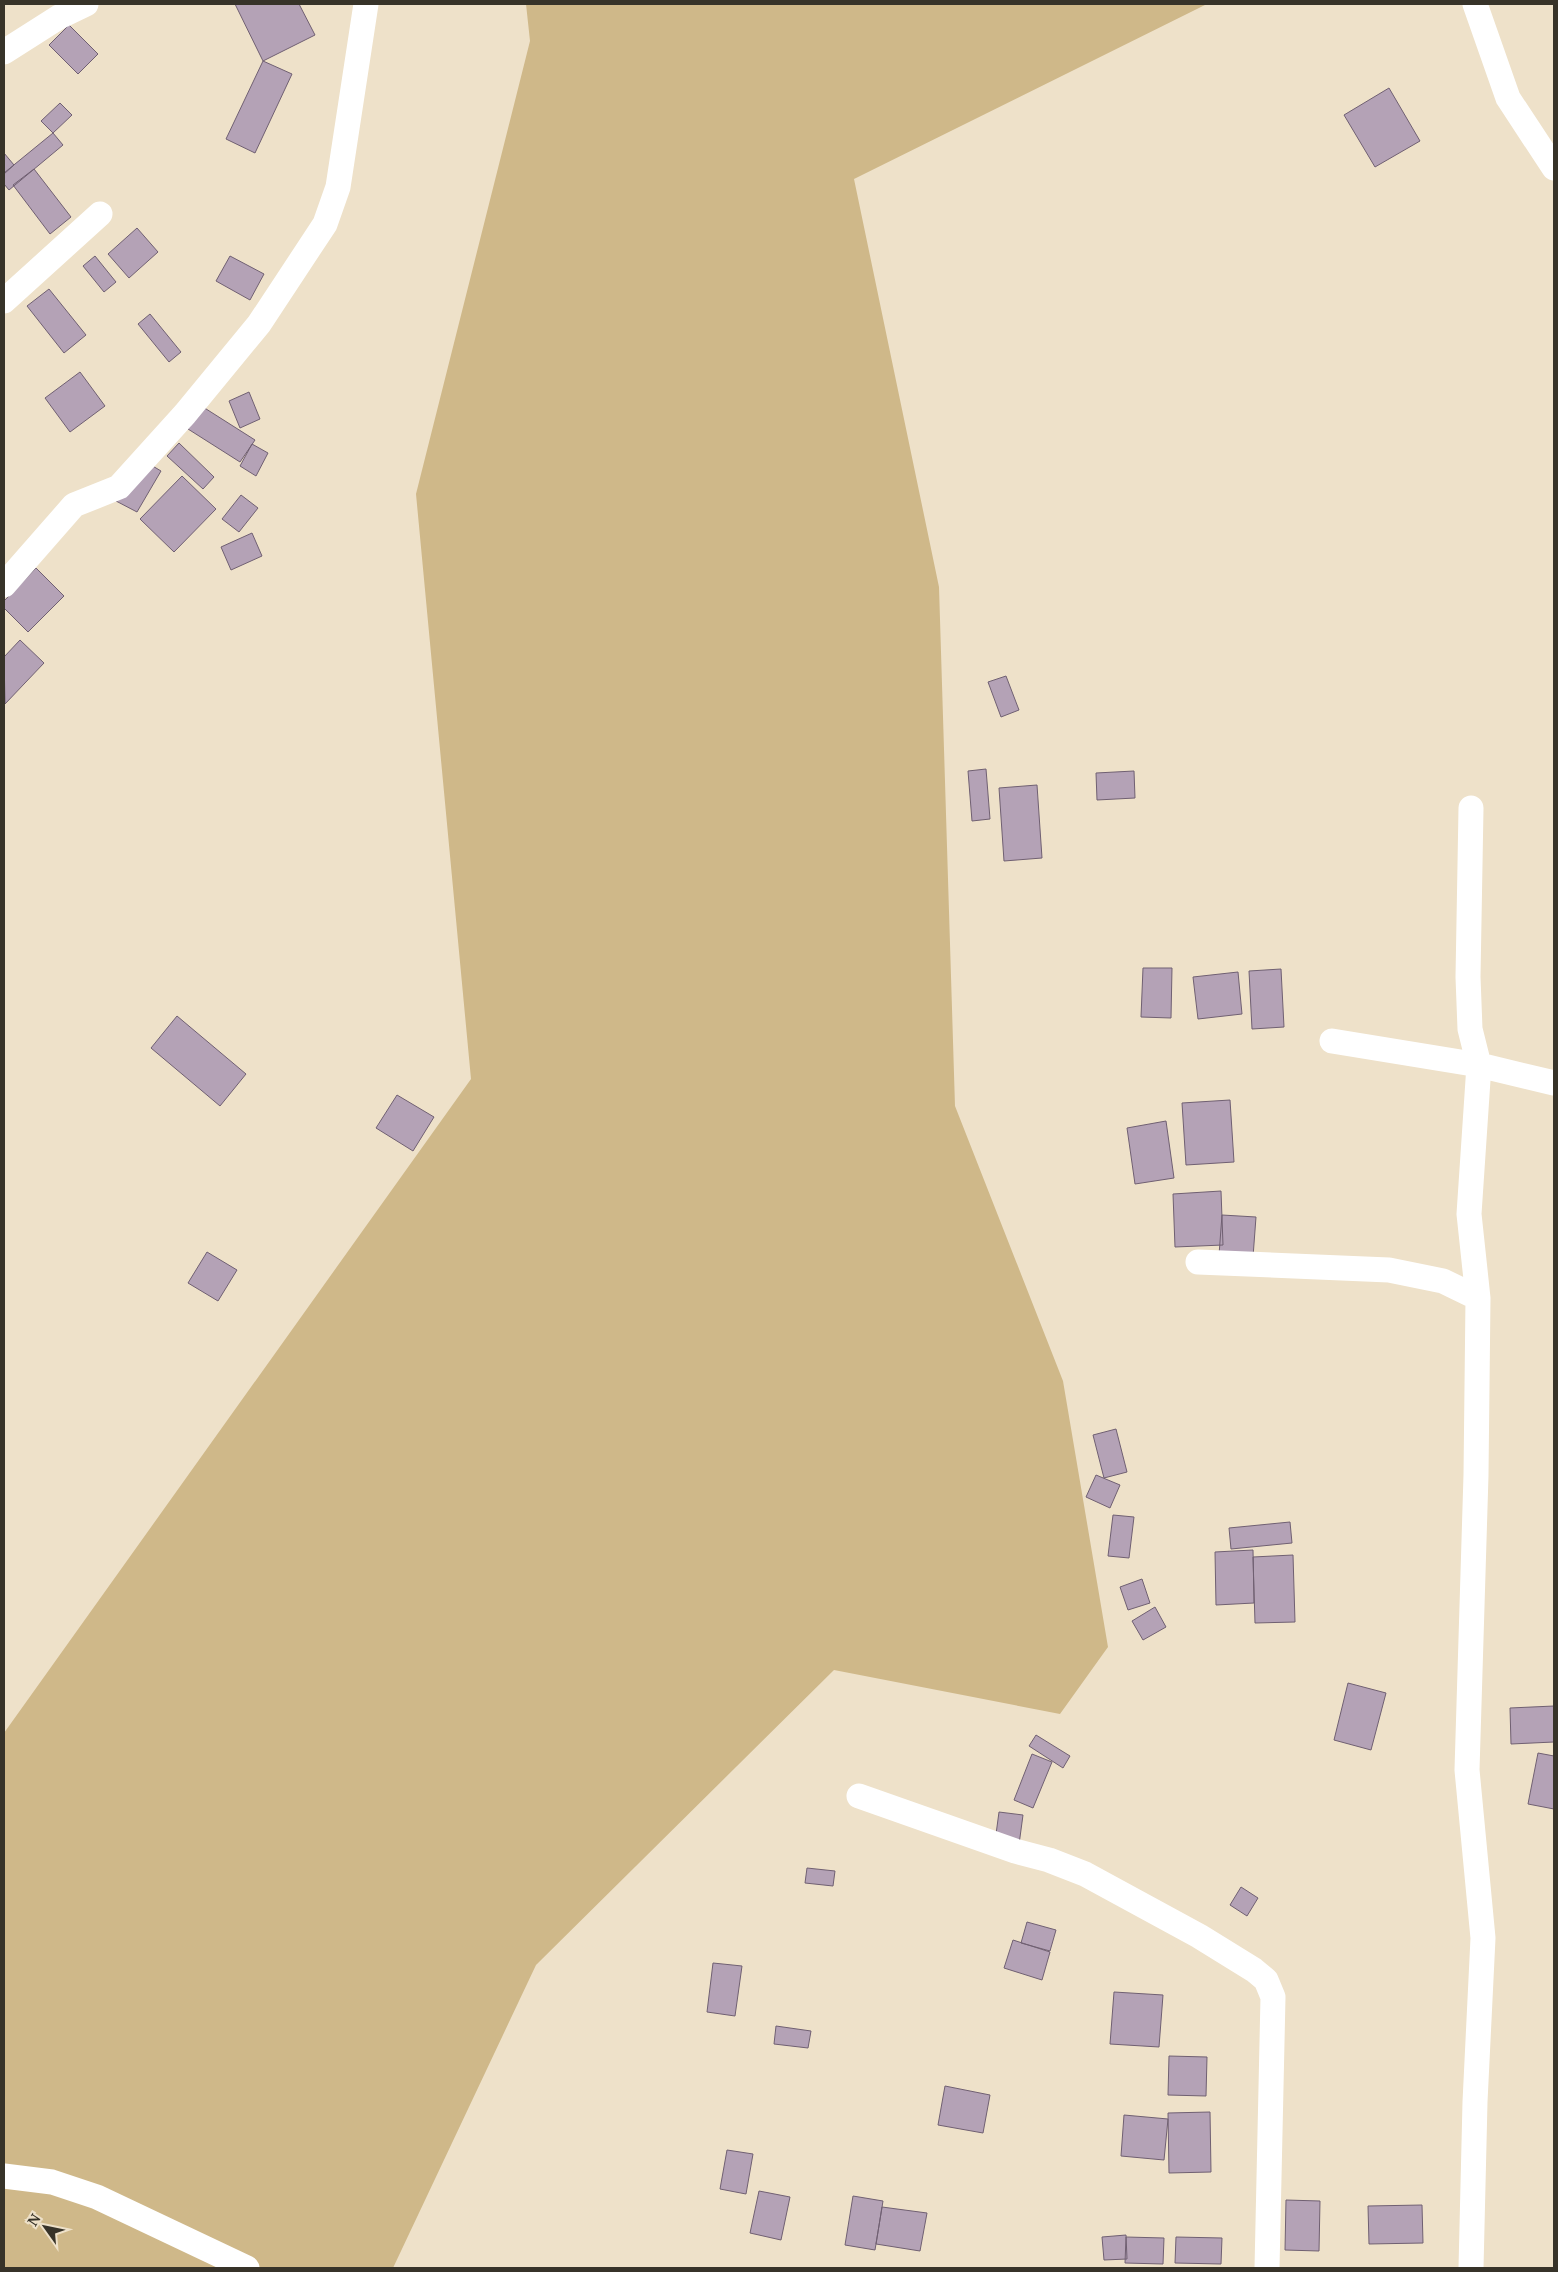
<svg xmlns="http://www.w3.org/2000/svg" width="1558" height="2272" viewBox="0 0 1558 2272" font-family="'Noto Serif',serif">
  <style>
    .green { fill: #cfb889 }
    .building { fill: #b4a2b6; stroke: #706072 }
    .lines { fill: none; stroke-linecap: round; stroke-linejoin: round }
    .minor { stroke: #fff; stroke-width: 25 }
  </style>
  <rect width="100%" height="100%" fill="#eee1c9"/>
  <!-- green -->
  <path class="green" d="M526,4H1207L854,179L939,587L955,1106L1063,1381L1108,1647L1060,1714L834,1670L536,1965L393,2268H4V1733L471,1079L416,494L530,41Z"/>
  <!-- building -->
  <path class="building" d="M235,4H299L315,35L263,61Z
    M69,25L98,54L78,74L49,45Z
    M263,61L292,74L255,153L226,139Z
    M1389,88L1420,141L1375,167L1344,115Z
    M60,103L72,115L53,133L41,121Z
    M53,133L63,145L9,190L4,184V173Z
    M4,153L14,165L4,174Z
    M34,169L71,217L50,234L13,185Z
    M137,228L158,252L129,278L108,254Z
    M95,256L116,282L104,292L83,266Z
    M230,256L264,274L250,300L216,281Z
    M49,289L86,335L64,353L27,306Z
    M150,314L181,352L169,362L138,324Z
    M80,372L105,406L70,432L45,398Z
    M249,392L260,419L240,428L229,401Z
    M203,407L255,440L240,462L188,429Z
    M179,443L214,477L203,489L167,456Z
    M252,444L268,453L256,476L240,466Z
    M141,459L161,471L137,512L116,501Z
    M182,476L216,509L174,552L140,519Z
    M241,495L258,508L239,532L222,519Z
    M252,533L262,556L231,570L221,547Z
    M36,568L64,596L28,632L4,608V601Z
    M20,640L44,663L5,704L4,657Z
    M1006,676L1019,710L1001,717L988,682Z
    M986,769L990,819L972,821L968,771Z
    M1134,771L1135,798L1097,800L1096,773Z
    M1037,785L1042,858L1004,861L999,788Z
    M1143,968H1172L1171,1018L1141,1017Z
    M1281,969L1284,1027L1252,1029L1249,971Z
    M1238,972L1242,1014L1198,1019L1193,977Z
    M177,1016L246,1074L220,1106L151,1048Z
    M397,1095L434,1117L413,1151L376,1128Z
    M1230,1100L1234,1162L1186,1165L1182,1103Z
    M1166,1121L1174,1178L1135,1184L1127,1128Z
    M1221,1191L1223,1245L1175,1247L1173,1194Z
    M1222,1215L1256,1217L1253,1257L1219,1255Z
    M207,1252L237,1270L218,1301L188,1283Z
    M1116,1429L1127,1472L1104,1478L1093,1435Z
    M1096,1475L1120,1485L1110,1508L1086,1497Z
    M1113,1515L1134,1517L1129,1558L1108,1556Z
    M1290,1522L1292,1543L1231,1549L1229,1528Z
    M1253,1550L1254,1603L1216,1605L1215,1552Z
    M1293,1555L1295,1622L1255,1623L1253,1557Z
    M1142,1579L1150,1603L1128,1610L1120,1587Z
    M1155,1607L1166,1627L1143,1640L1132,1621Z
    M1348,1683L1386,1693L1371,1750L1334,1740Z
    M1554,1706V1742L1511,1744L1510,1708Z
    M1036,1735L1070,1756L1063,1768L1029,1746Z
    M1538,1753L1554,1756V1809L1528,1804Z
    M1032,1754L1052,1762L1033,1808L1014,1800Z
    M999,1812L1023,1815L1018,1852L994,1849Z
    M807,1868L835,1871L833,1886L805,1883Z
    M1241,1887L1258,1898L1247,1916L1230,1905Z
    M1027,1922L1056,1930L1050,1951L1021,1943Z
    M1013,1940L1050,1952L1042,1980L1004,1968Z
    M713,1963L742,1966L735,2016L707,2012Z
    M1114,1992L1163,1995L1159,2047L1110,2044Z
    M776,2026L811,2031L808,2048L774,2044Z
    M1169,2056L1207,2057L1206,2096L1168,2095Z
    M945,2086L990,2095L983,2133L938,2125Z
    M1210,2112L1211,2172L1169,2173L1168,2113Z
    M1124,2115L1168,2119L1164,2160L1121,2156Z
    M727,2150L753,2154L746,2194L720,2189Z
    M759,2191L790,2197L781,2240L750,2233Z
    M853,2196L883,2201L875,2250L845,2245Z
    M1286,2200L1320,2201L1319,2251L1285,2250Z
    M1422,2205L1423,2243L1369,2244L1368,2206Z
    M882,2207L927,2213L920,2251L876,2244Z
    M1126,2235L1127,2259L1104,2260L1102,2237Z
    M1126,2237L1164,2238L1163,2264L1125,2263Z
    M1176,2237L1222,2238L1221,2264L1175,2263Z"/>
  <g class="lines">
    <!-- minor -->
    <path class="minor" d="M1475,4L1508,98L1554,168
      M4,52L59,17L86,4
      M4,301L100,214
      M4,585L74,505L119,487L185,414L259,324L325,224L338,187L366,4
      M1332,1041L1479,1065L1554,1083
      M1198,1262L1389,1270L1443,1281L1478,1298
      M859,1796L1015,1851L1049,1860L1085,1874L1199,1936L1254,1970L1266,1980L1273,1997L1267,2268
      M4,2176L52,2182L97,2197L247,2268
      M1471,2268L1475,2102L1483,1938L1467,1770L1476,1475L1478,1298L1469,1214L1479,1065L1470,1029L1468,977L1471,808"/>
  </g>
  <!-- border -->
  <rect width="1558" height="2272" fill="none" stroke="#373329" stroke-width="10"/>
  <!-- north arrow -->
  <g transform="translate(45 2227) rotate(303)" stroke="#eee1c9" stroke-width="4" paint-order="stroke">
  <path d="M0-4L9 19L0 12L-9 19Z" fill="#373329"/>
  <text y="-8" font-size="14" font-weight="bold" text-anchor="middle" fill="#373329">N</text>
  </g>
</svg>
